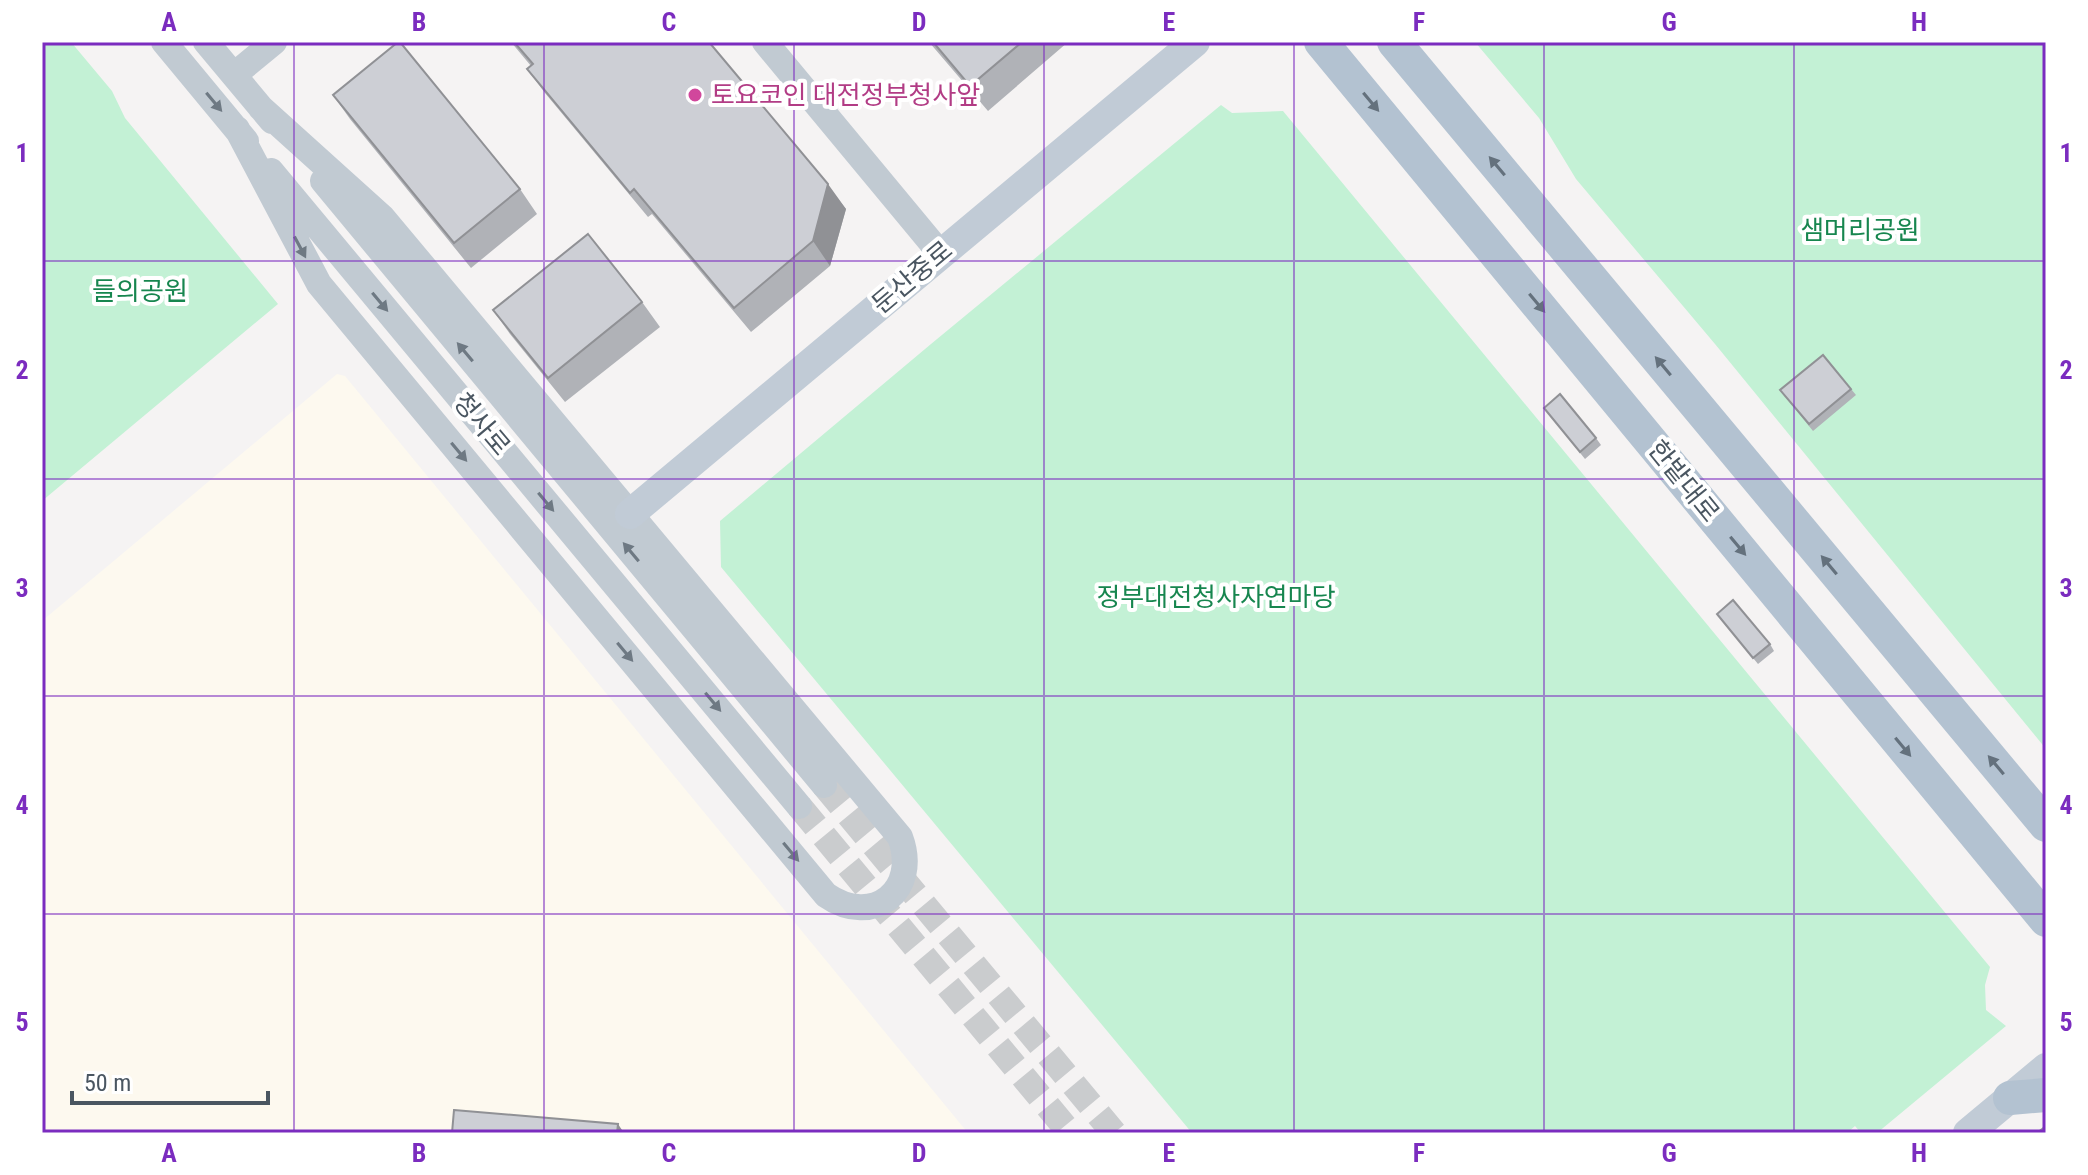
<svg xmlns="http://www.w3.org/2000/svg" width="2088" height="1175" viewBox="0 0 2088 1175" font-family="'Roboto Condensed','Noto Sans KR',sans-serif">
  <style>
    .commercial { fill: #fdf9ef }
    .green { fill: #c3f1d5 }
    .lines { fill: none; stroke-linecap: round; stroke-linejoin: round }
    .tertiary-tunnel { stroke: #caccce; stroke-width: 26; stroke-dasharray: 26 13; stroke-linecap: butt }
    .tertiary { stroke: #c1cad2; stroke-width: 26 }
    .secondary { stroke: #c1cbd6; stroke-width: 30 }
    .primary { stroke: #b3c2d1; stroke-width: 34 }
    .wall { fill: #b0b2b7 }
    .shaded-wall { fill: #909195 }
    .building { fill: #cdcfd5; stroke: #909195; stroke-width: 2 }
    .oneway { fill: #6e7983 }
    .oneway2 { fill: #64717d }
    .grid { fill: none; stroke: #7b2cbf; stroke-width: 2; stroke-opacity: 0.55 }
    .hotel-dot { fill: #d1479c; stroke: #fff; stroke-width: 3 }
    .labels { text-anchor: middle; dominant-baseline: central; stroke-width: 8; stroke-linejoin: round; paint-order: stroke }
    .hotel-label { font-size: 26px; fill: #b23c85; stroke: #fff; text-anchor: start }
    .park-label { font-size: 26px; fill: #17864f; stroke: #fff }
    .street-label { font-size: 26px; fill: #4a5661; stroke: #fff }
    .neatline { fill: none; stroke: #7b2cbf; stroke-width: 3 }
    .grid-label { font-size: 26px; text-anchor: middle; font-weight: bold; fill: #7b2cbf }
  </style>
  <rect width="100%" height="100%" fill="#f5f3f3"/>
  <!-- commercial -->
  <path class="commercial" d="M337,374L345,376L968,1133H42V621Z"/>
  <!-- green -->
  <path class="green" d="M42,42H71L112,91L125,118L278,304L42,501Z
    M1475,42H2046V749L1715,344L1576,179L1539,118Z
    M1221,105L1232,113L1283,111L1990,967L1985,985L1986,1010L2006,1026L1877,1133H1861L1855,1126L1847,1133H1192L721,567L720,521L931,344Z"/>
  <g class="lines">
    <!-- tertiary-tunnel -->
    <path class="tertiary-tunnel" d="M824,785L1114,1133
      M799,806L1070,1133"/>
    <!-- tertiary -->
    <path class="tertiary" d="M164,42L246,141
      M206,42L272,121
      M765,42L940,253
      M234,75L274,42
      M237,129L319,284L826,895C873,928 920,890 900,837L383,218L261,108
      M271,171L799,806
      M323,181L824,785"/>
    <!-- secondary -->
    <path class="secondary" d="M630,514L1195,42
      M1968,1133L2046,1068"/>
    <!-- primary -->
    <path class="primary" d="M1321,42L2046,920
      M1394,42L2046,825
      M2010,1098L2046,1095"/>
  </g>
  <!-- wall -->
  <path class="wall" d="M511,42H709L846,209L830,266L751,332L652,214L648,217L545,93L527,69L531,66Z
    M929,42H1068L988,111Z
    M333,95L520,189L537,214L471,268L350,119Z
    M642,302L660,327L565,402L510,334L493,310Z
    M1851,389L1856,395L1813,431L1780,390Z
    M1544,408L1596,438L1601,445L1585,459Z
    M1717,614L1770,644L1774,651L1758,664Z"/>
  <!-- shaded-wall -->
  <path class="shaded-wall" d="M828,184L846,209L830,266L813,241Z
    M618,1124L624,1133H617Z"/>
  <!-- building -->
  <path class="building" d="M398,42H400L520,189L454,243L333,95Z
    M514,42H709L828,184L813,241L734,308L634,189L630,193L527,69L533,64Z
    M933,42H1022L970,86Z
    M588,234L642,302L548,378L493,310Z
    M1823,355L1851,389L1809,424L1780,390Z
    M1560,394L1596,438L1580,452L1544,408Z
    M1733,600L1770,644L1753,658L1717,614Z
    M454,1110L618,1124L617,1133H452Z
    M2046,1126V1133H2037Z"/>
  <!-- one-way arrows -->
  <defs><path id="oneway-solid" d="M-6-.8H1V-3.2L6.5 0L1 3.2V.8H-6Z" transform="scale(2)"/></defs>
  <g class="oneway">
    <use href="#oneway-solid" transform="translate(214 102) rotate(50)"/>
    <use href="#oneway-solid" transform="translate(300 247) rotate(62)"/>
    <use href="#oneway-solid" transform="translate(380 302) rotate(50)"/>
    <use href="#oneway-solid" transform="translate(465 352) rotate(-130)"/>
    <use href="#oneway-solid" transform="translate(459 452) rotate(50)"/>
    <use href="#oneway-solid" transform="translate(546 502) rotate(50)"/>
    <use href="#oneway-solid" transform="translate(631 552) rotate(-130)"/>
    <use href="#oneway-solid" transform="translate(625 652) rotate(50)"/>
    <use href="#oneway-solid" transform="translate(713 702) rotate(50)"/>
    <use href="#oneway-solid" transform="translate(791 852) rotate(50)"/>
  </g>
  <g class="oneway2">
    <use href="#oneway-solid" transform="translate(1371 102) rotate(50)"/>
    <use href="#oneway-solid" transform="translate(1497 166) rotate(-130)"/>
    <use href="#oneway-solid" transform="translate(1537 303) rotate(50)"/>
    <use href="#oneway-solid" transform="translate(1663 366) rotate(-130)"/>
    <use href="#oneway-solid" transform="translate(1738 546) rotate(50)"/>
    <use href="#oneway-solid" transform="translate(1829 565) rotate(-130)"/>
    <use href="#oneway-solid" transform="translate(1903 747) rotate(50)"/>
    <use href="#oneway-solid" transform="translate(1996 765) rotate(-130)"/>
  </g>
  <!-- grid -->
  <path class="grid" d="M294,42V1133M544,42V1133M794,42V1133M1044,42V1133M1294,42V1133M1544,42V1133M1794,42V1133M42,261H2046M42,479H2046M42,696H2046M42,914H2046"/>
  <!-- markers -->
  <circle class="hotel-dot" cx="695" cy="95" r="8"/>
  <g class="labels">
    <!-- hotel labels -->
    <g class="hotel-label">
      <text x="711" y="95">토요코인 대전정부청사앞</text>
    </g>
    <!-- park labels -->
    <g class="park-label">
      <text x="1860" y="230">샘머리공원</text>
      <text x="140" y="291">들의공원</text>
      <text x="1216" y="597">정부대전청사자연마당</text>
    </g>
    <!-- street labels -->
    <g class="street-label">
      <text transform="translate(912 277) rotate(-40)">둔산중로</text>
      <text transform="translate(482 424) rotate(50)">청사로</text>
      <text transform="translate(1684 481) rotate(51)">한밭대로</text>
    </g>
  </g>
  <!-- border -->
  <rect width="2088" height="1175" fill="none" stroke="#ffffff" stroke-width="88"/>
  <!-- scale -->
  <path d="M72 1091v12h196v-12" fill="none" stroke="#4a5661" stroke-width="4"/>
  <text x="84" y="1091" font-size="24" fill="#4a5661" stroke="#ffffff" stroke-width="6" paint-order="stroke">50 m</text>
  <rect x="44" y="44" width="2000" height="1087" class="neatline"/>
  <g class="grid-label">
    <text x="169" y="31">A</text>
    <text x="419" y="31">B</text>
    <text x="669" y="31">C</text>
    <text x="919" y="31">D</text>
    <text x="1169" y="31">E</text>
    <text x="1419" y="31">F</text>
    <text x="1669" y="31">G</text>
    <text x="1919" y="31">H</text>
    <text x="22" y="162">1</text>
    <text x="2066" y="162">1</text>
    <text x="22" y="379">2</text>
    <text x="2066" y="379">2</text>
    <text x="22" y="597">3</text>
    <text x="2066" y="597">3</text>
    <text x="22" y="814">4</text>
    <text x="2066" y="814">4</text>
    <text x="22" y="1031">5</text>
    <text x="2066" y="1031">5</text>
    <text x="169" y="1162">A</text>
    <text x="419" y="1162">B</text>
    <text x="669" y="1162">C</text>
    <text x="919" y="1162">D</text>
    <text x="1169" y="1162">E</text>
    <text x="1419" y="1162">F</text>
    <text x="1669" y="1162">G</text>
    <text x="1919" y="1162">H</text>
  </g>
</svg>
